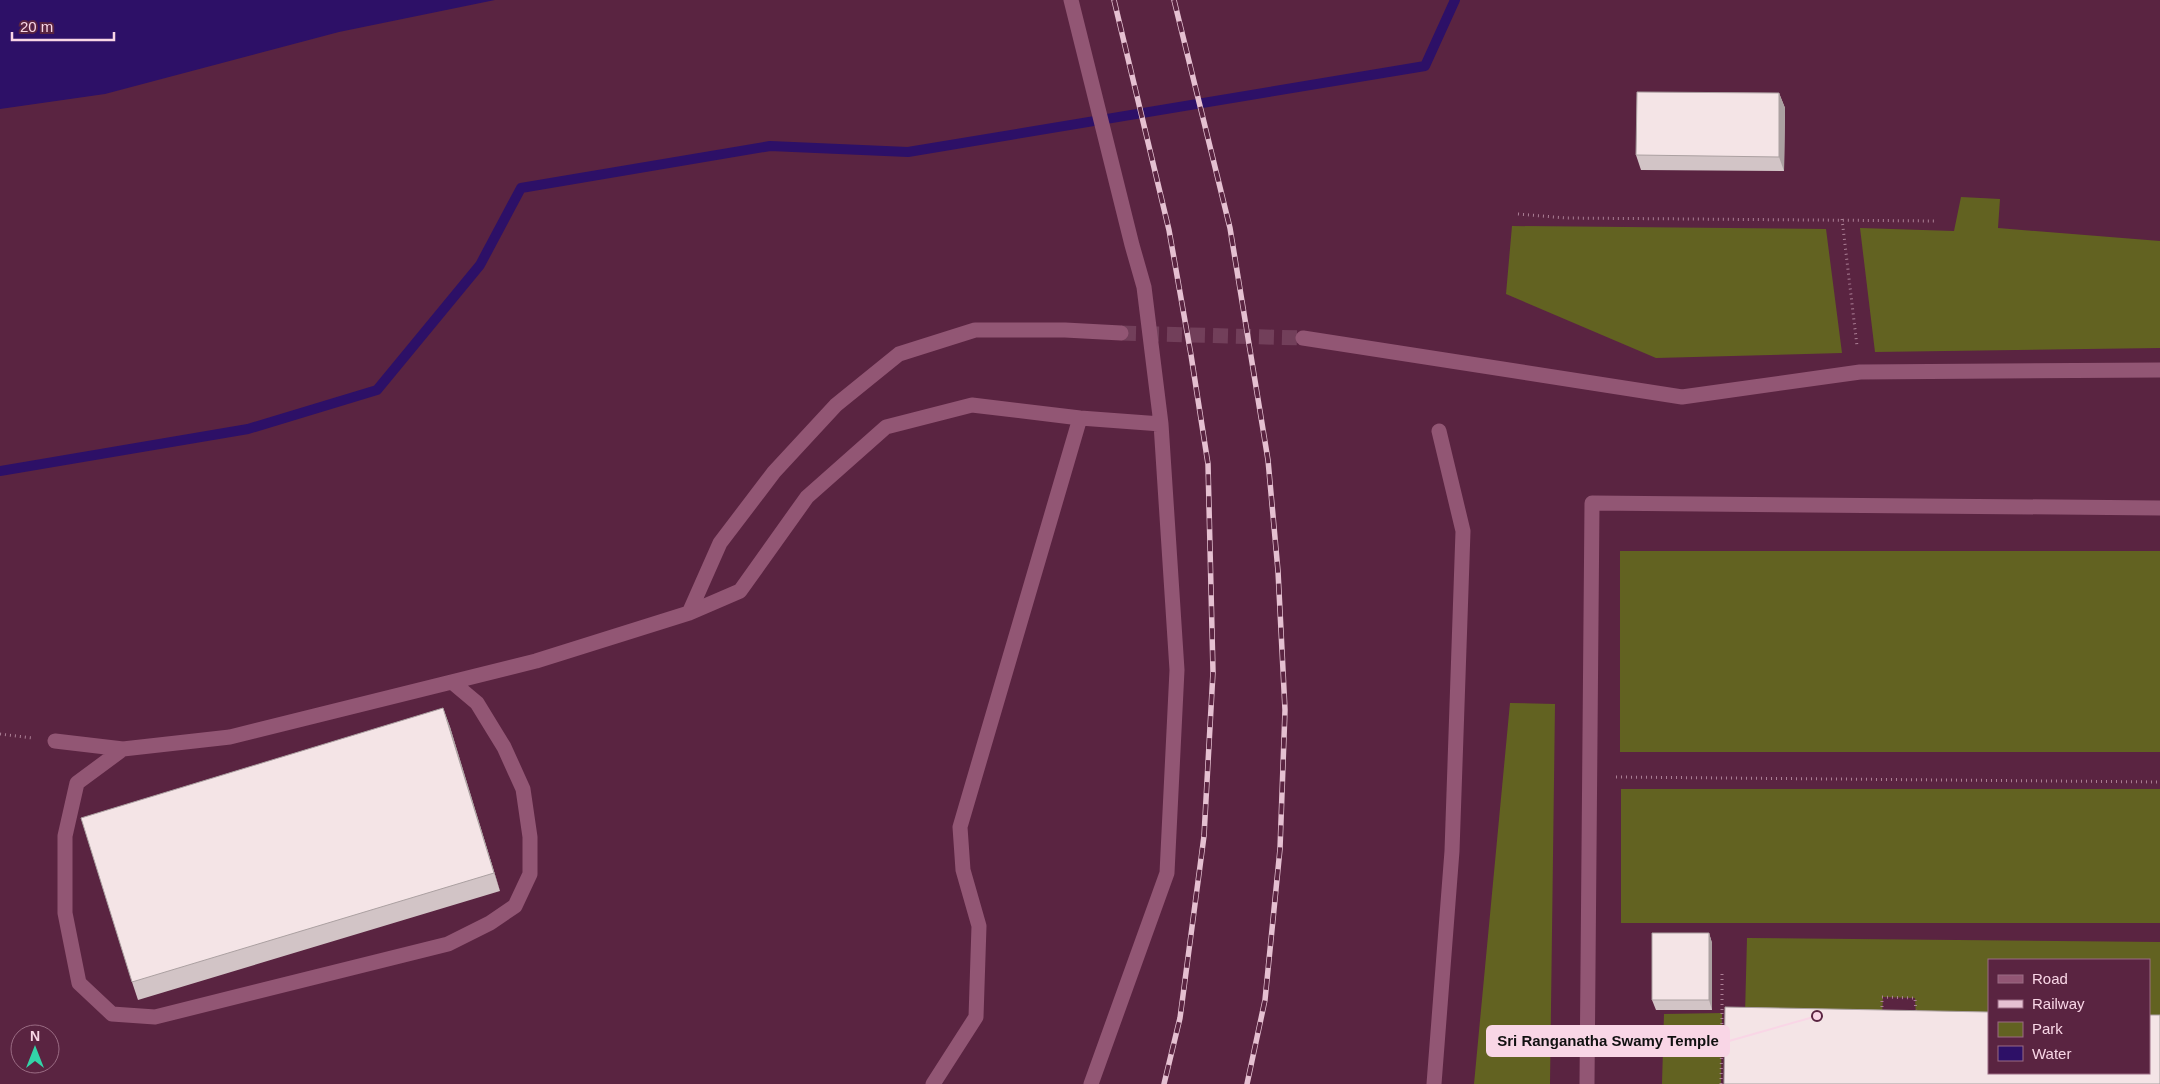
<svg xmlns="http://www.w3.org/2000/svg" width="2160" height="1084" viewBox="0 0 2160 1084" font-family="Arial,sans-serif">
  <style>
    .green { fill: #626221 }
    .water { fill: #2d1067 }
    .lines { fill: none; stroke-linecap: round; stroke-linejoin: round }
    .stream { stroke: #2d1067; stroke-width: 10 }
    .minor-tunnel { stroke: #723f5a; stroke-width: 15; stroke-dasharray: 15 8; stroke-linecap: butt }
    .path { stroke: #ab7f95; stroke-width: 3; stroke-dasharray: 1 4; stroke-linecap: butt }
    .minor { stroke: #925674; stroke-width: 15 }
    .rail-casing { stroke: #e5c0d1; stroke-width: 5.5 }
    .rail { stroke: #5a2441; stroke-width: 4; stroke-dasharray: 11; stroke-linecap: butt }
    .wall { fill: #d2c4c6 }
    .shaded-wall { fill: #aba0a1 }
    .building { fill: #f4e4e6; stroke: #aba0a1 }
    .leader { fill: none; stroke: #f9d6e6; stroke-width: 2 }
    .callout-dot { fill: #f9d6e6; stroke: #5a2441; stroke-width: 2 }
    .callout { fill: #f9d6e6; stroke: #f9d6e6; stroke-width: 2 }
    .callout-label { font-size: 15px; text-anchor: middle; font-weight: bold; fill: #111 }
  </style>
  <rect width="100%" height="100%" fill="#5a2441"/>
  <!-- green -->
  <path class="green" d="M1961,197L2000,199L1998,228L2160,241V348L1875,352L1860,228L1954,231Z
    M1512,226L1826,229L1842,353L1656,358L1506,294Z
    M1620,551H2160V752H1620Z
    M1510,703L1555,704L1550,1084H1474Z
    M1621,789H2160V923H1621Z
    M1747,938L2160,942V1020H2149V960H1989V1018L1916,1017L1915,998L1883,997L1882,1016L1745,1014Z
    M1722,1013L1721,1084H1662L1664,1014Z"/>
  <!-- water -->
  <path class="water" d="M0,0H495L339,32L105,94L0,109Z"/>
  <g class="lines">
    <!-- stream -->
    <path class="stream" d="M0,471L248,429L377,390L480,265L521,188L770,146L908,152L1425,66L1455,0"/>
    <!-- minor-tunnel -->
    <path class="minor-tunnel" d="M1121,333L1303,338"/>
    <!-- path -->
    <path class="path" d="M1518,214L1566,218L1936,221
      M1842,219L1857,346
      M0,734L32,738
      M1616,777L2160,782
      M1722,974V1013
      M1882,1012V997L1915,998L1916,1014
      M1721,1084L1722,1013H1728"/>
    <!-- minor -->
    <path class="minor" d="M1071,0L1132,245L1144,287L1161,424L1177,670L1167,873L1091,1084
      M1303,338L1682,397L1860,372L2160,370
      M689,613L720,543L774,472L836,405L899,354L975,330H1065L1121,333
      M55,741L123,749L230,737L536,661L689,613L740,591L807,497L886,427L972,405L1080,418L1161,424
      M123,749L77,783L65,836V913L79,983L112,1014L155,1017L448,944L490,923L515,906L530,874V837L523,789L504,747L477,703L452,682
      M933,1084L976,1017L979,926L963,870L960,827L1080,418
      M1434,1084L1452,851L1463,531L1439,431
      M1587,1084L1592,503L2160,508"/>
    <defs>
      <path id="rail" d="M1114,0L1169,230L1191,355L1208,464L1213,672L1204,836L1180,1018L1164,1084
        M1174,0L1230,228L1268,460L1278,571L1285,710L1280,849L1265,1000L1247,1084"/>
    </defs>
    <!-- rail casing -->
    <use href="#rail" class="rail-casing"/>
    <!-- rail -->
    <use href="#rail" class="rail"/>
  </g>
  <!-- wall -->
  <path class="wall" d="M1779,93L1785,108L1784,171L1641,170L1636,155Z
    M443,708L450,727L500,891L138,1000L132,982Z
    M1709,933L1712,943V1010H1656L1652,1000Z"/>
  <!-- shaded-wall -->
  <path class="shaded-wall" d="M1779,93L1785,108L1784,171L1779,157Z
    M443,708L450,727L500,891L494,873Z
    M1709,933L1712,943V1010L1709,1000Z"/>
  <!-- building -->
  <path class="building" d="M1637,92L1779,93V157L1636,155Z
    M443,708L494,873L132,982L81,818Z
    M1652,933H1709V1000H1652Z
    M1725,1007L1989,1012V1073H2149V1015H2160V1084H1724Z"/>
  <!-- callouts -->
  <path class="leader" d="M1817 1016L1729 1041"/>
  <circle class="callout-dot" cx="1817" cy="1016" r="5"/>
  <rect class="callout" x="1487" y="1026" width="242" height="30" rx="5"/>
  <g class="callout-label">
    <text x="1608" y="1046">Sri Ranganatha Swamy Temple</text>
  </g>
  <!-- legend -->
  <rect x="1988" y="959" width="162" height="115" fill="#5a2441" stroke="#9a6b83"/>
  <rect x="1998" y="975" width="25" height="8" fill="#925674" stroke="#9a6b83"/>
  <text x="2032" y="984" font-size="15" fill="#f9d6e6">Road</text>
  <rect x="1998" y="1000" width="25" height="8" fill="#e5c0d1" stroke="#9a6b83"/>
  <text x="2032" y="1009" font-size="15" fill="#f9d6e6">Railway</text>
  <rect x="1998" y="1022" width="25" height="15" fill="#626221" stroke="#9a6b83"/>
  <text x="2032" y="1034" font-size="15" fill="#f9d6e6">Park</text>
  <rect x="1998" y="1046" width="25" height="15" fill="#2d1067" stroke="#9a6b83"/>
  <text x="2032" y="1059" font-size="15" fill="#f9d6e6">Water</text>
  <!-- north arrow -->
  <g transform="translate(35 1049)"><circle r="24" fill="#5a2441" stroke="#9a6b83"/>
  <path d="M0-4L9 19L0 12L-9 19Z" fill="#33d4a8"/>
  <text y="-8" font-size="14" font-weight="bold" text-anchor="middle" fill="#f9d6e6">N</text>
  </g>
  <!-- scale -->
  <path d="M12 32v8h102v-8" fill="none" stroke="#f9d6e6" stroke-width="2.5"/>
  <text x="20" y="32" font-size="15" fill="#f9d6e6" stroke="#5a2441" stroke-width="4" paint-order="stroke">20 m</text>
</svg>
